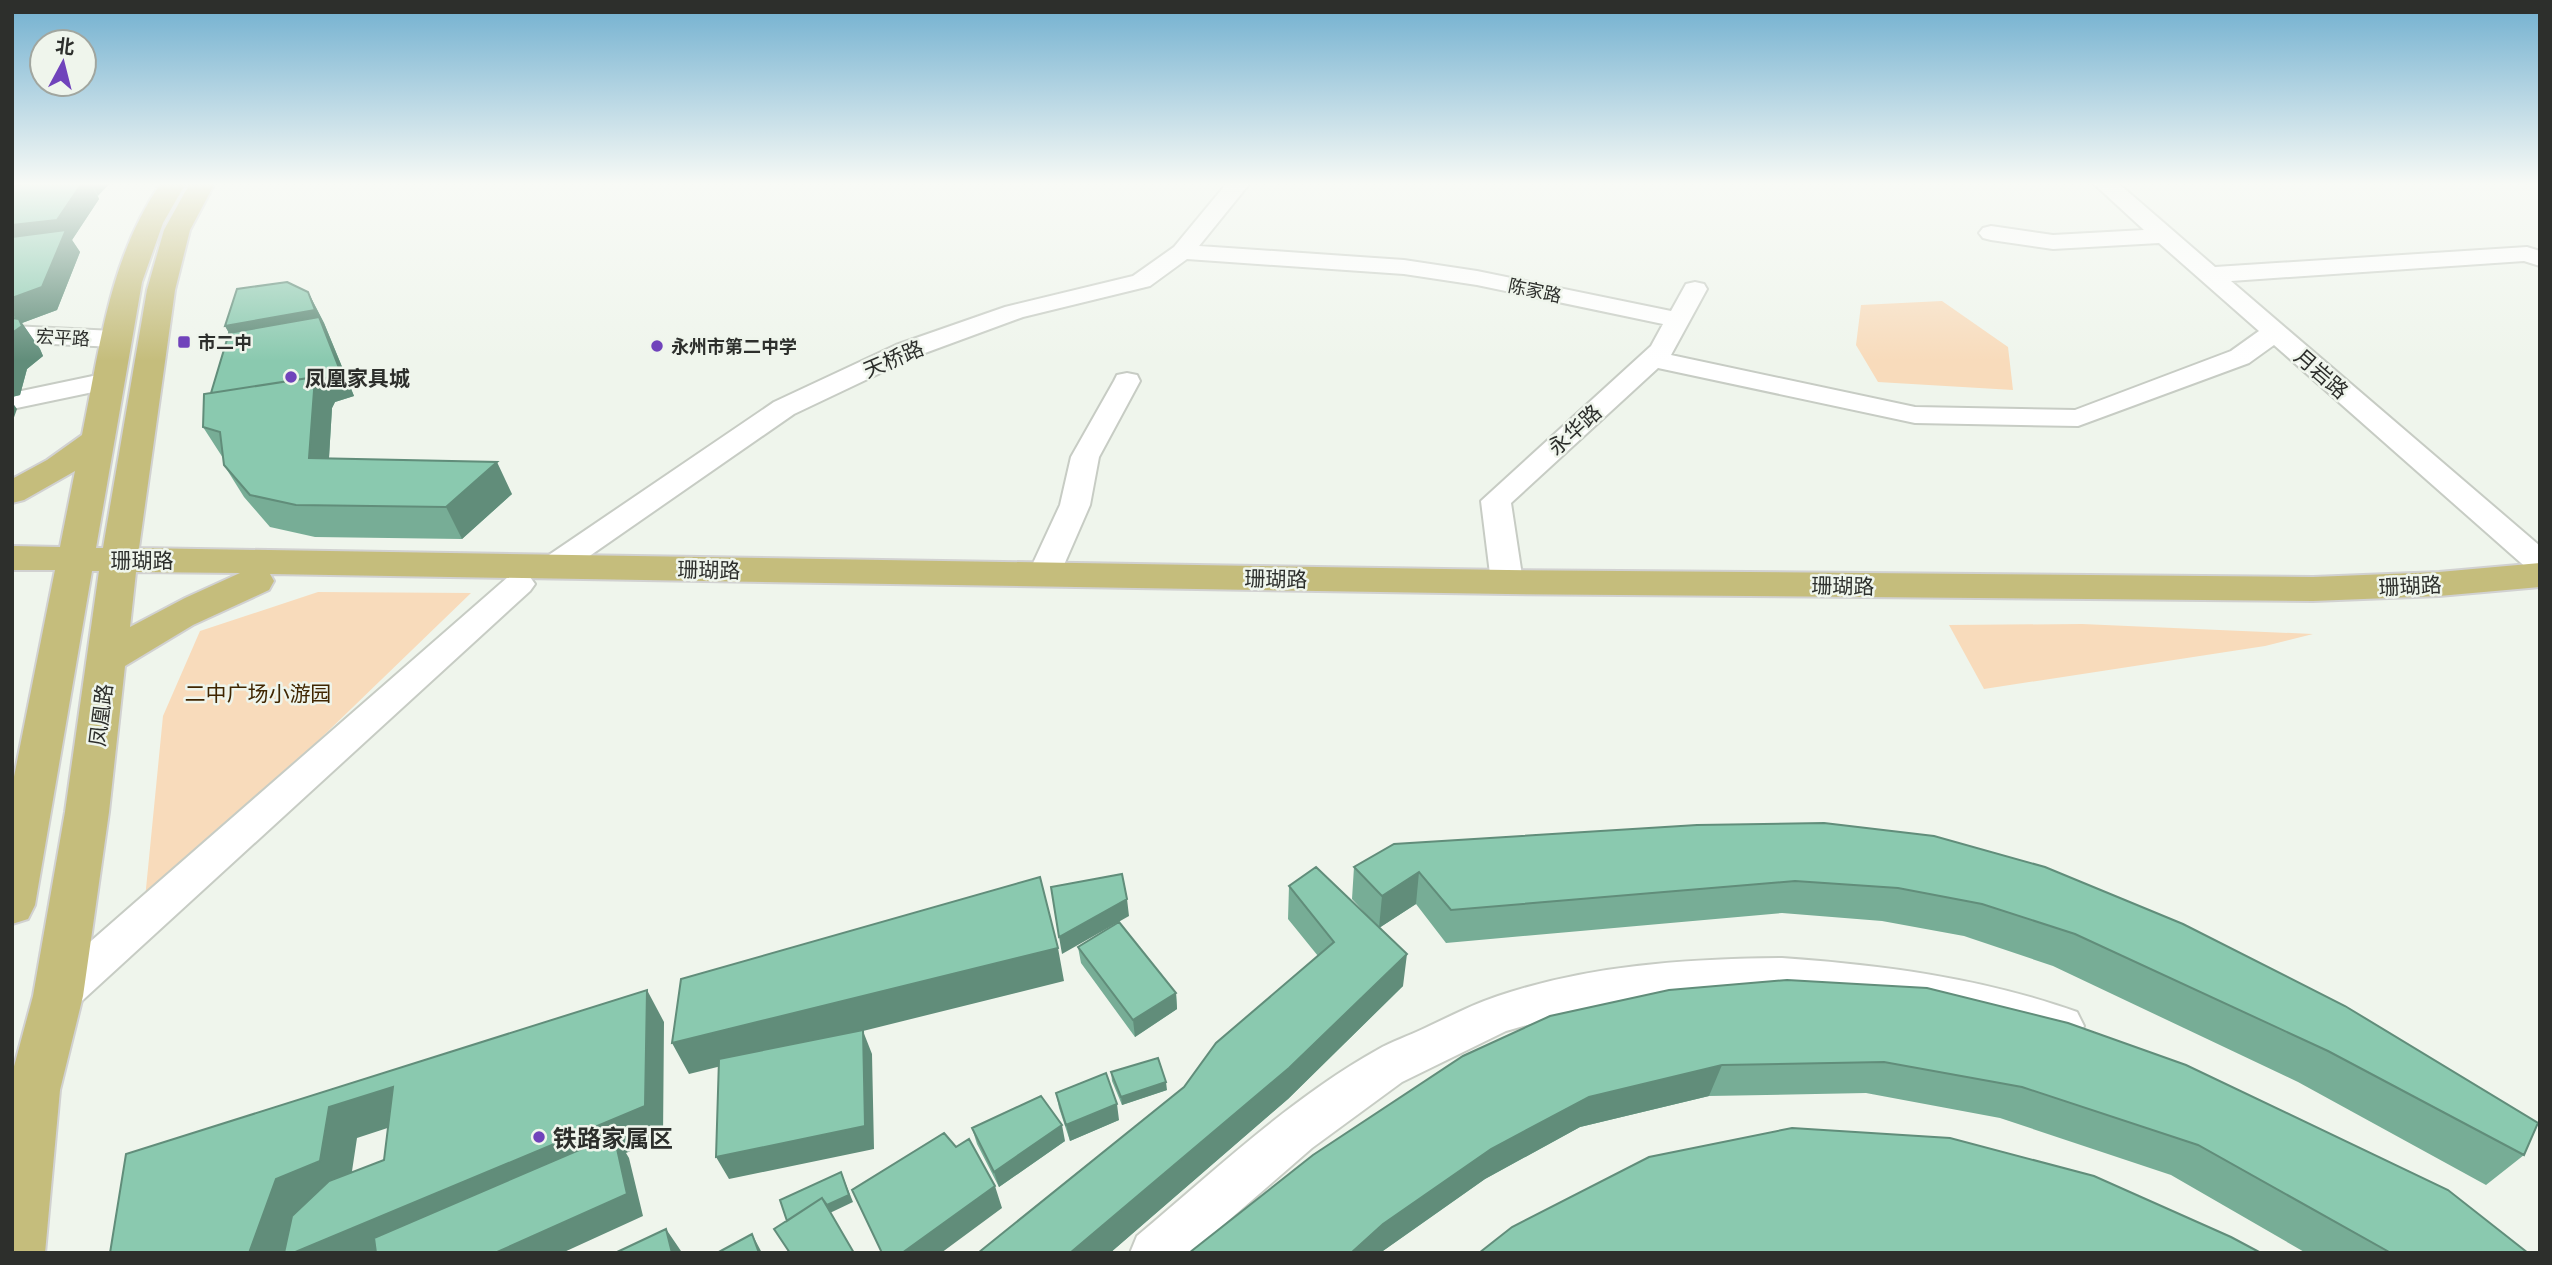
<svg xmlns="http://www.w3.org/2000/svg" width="2552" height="1265" viewBox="0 0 2552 1265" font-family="Commissioner,'Noto Sans SC',sans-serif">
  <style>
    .green { fill: #f8dbbb }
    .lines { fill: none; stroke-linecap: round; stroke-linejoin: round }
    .minor-casing { stroke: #c7ccc4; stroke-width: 4 }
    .major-casing { stroke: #d1d1d1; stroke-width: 4 }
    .minor { fill: #fff; fill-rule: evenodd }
    .major { fill: #c5bd7c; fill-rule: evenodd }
    .wall { fill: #77ad96 }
    .shaded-wall { fill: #618d7a }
    .building { fill: #8ac9af; stroke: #618d7a; stroke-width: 2 }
    .poi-dot { fill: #7043bb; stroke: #eff5ec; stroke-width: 2.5 }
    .labels { text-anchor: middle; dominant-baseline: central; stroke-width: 5; stroke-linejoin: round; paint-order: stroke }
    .far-street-label { font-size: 18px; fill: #2d2f2c; stroke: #eff5ec }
    .far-poi-label { font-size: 18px; font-weight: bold; fill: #2d2f2c; stroke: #eff5ec; text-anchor: start }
    .street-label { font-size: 21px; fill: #2d2f2c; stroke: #eff5ec }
    .poi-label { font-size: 21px; font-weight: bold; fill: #2d2f2c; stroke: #eff5ec; text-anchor: start }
    .park-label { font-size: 21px; fill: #402601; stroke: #eff5ec }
    .near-poi-label { font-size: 24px; font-weight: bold; fill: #2d2f2c; stroke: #eff5ec; text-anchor: start }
  </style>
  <rect width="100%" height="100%" fill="#eff5ec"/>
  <!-- green -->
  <path class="green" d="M1942,301L2008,347L2013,390L1878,382L1856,345L1861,305Z
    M318,592L471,593L144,909L163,716L200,631Z
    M2082,624L2313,634L2265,646L1984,689L1949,625Z"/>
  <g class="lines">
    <defs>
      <path id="minor" d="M1227,183H1250L1199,246L1404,260L1477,271L1671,311L1686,284L1695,282L1704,284L1707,289L1671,355L1915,407L2075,410L2231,351L2259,331L2159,243L2053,249L1991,240L1983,238L1979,233L1983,228L1991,226L2053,235L2144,230L2093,183H2118L2215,267L2527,247L2540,251V266L2524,261L2231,281L2540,546V573L2529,570L2274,345L2249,363L2078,426L1915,423L1658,368L1511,503L1523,582L1518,589L1507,592L1496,589L1491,582L1481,501L1651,346L1663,324L1477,285L1404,274L1187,259L1150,286L1023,317L914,357L794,414L565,573L554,576L543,573L538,566L543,559L774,402L896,345L1005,307L1133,276L1174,247Z
        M12,326L114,331L123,334L127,339L123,344L114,347L12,342Z
        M107,373L117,375L120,381L117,387L12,409V393Z
        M1127,373L1137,375L1140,381L1099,457L1090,505L1060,574L1055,581L1044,584L1033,581L1028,574L1060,505L1071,457L1114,381L1117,375Z
        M519,573L530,577L535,584L530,591L73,1009L58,1014L43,1009L37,996L43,983L508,577Z
        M1782,958C1882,965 1982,978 2077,1012L2084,1026L2077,1040L2062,1045L1997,1025L1928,1010L1855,1000L1782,995H1708L1636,1001L1566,1014L1506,1031L1402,1082L1312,1148L1191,1253H1130L1137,1236C1212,1173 1291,1098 1377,1050C1392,1041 1409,1036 1425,1028C1449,1017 1473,1004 1498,996C1590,965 1686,959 1782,958Z"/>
      <path id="major" d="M161,183H186L163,223L142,282L96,548H103L147,290L164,230L190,183H215L190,230L175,290L139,548L1507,570L2313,577L2439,572L2540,563V587L2439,596L2313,601L1507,594L270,574L274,581L269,590L193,625L125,666L109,812L83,996L60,1090L45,1253H12V1074L33,996L65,812L99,571H92L35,905L28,919L12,924V787L55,570H12V546L60,547L75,471L24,500L12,503V479L47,460L82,435C100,348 109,258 161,183ZM136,572L240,573L185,598L130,627Z"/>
    </defs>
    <!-- minor casing -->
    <use href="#minor" class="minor-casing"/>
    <!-- major casing -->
    <use href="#major" class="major-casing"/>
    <!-- minor -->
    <use href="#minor" class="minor"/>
    <!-- major -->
    <use href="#major" class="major"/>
  </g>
  <!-- wall -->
  <path class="wall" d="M12,183H110L98,196L99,199L72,240L80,252L57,310L22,323L40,349L43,356L27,369L20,395L12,397Z
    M308,292L324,323L354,396L335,402L332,408L329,458L512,494L462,539L315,537L270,527L244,497L224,465L223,458L203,427L211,393L229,333L225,326Z
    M1934,836L2524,1155L2486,1185L2298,1082L2053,966L1964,936L1882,921L1782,913L1446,943L1416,904L1379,928L1403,986L1288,1099L1110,1253H978L1184,1087L1318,956L1288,919L1289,886L1375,924L1352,899L1354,867Z
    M1078,947L1176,993L1177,1009L1135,1037L1081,963Z
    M1787,980L2528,1253H2306L2171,1175L2000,1118L1866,1093L1709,1096L1580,1127L1485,1179L1380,1253H1189Z
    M1111,1072L1167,1090L1122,1105L1112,1081Z
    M1056,1093L1119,1120L1070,1141L1059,1108Z
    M972,1128L1065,1141L999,1187L977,1144Z"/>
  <!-- shaded-wall -->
  <path class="shaded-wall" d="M82,183H90L99,199L72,240L80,252L57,310L22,323L40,349L43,356L27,369L20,395L12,397V333L19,324L12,313V225Z
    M91,183H110L98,195Z
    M308,292L324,323L354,396L335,402L332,408L327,490L309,458L315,377L323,379L243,357L225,326Z
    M12,402L17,409L12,423Z
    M497,462L512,494L462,539L446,507Z
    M1419,872L1416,904L1379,928L1382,896Z
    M1127,899L1129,916L1062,954L1059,937Z
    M1058,948L1064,981L863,1031L872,1054L874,1149L729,1179L716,1157L863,1031L689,1074L672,1043Z
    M1407,954L1403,986L1288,1099L1110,1253H1070Z
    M647,990L664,1022L663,1137L626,1153L629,1158L643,1216L562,1253H293Z
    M1176,993L1177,1009L1135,1037L1133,1020Z
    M1722,1065L1709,1096L1580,1127L1485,1179L1380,1253H1351L1383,1224L1491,1149L1589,1097Z
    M1166,1082L1167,1090L1122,1105L1121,1097Z
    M393,1087L418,1118L357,1138L349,1191L291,1253H249L276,1179L329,1107Z
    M1117,1104L1119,1120L1070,1141L1066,1125Z
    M1062,1125L1065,1141L999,1187L994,1172Z
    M841,1172L853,1202L792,1231Z
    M995,1186L1002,1208L941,1253H902Z
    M666,1229L681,1251V1253H672Z
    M752,1234L762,1253H759Z"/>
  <!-- building -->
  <path class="building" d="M31,183H82L57,220L12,225V186Z
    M66,230L42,287L12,298V237Z
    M287,282L308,292L315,310L225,326L237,289Z
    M319,317L341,373L323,379L319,384L315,377L211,393L229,333Z
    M12,318L19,319L22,326L12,333Z
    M315,377L309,458L497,462L446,507L296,505L250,495L224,465L220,432L203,427L204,394Z
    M1824,823L1934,836L2045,867L2183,924L2345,1006L2538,1123L2524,1155L2328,1051L2075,934L1982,904L1898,888L1795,881L1451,910L1419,872L1382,896L1354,867L1394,844L1697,825Z
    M1316,867L1407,954L1289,1068L1070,1253H978L1184,1087L1216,1043L1334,942L1289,886Z
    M1122,874L1127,899L1059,937L1051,887Z
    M1040,877L1058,948L672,1043L681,979Z
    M1119,922L1176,993L1133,1020L1078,947Z
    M1787,980L1927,988L2068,1023L2186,1065L2448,1190L2528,1253H2391L2198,1145L2022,1087L1884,1062L1722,1065L1589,1097L1491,1149L1383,1224L1351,1253H1189L1313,1155L1463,1056L1550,1016L1669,990Z
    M647,990L645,1106L293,1253H284L292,1216L329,1181L384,1160L393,1087L329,1107L320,1161L276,1179L249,1253H110L126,1154Z
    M863,1030L865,1126L716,1157L719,1059Z
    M1158,1058L1166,1082L1121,1097L1111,1072Z
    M1106,1073L1117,1104L1066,1125L1056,1093Z
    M1041,1096L1062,1125L994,1172L972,1128Z
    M1792,1128L1950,1138L2094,1176L2231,1237L2261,1253H1479L1512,1227L1649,1157Z
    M944,1133L956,1147L969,1139L995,1186L902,1253H882L852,1190Z
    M614,1135L627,1194L495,1253H376L374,1238Z
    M841,1172L849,1195L827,1205L822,1198L787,1221L780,1200Z
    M822,1198L854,1253H790L774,1229Z
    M666,1229L672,1253H615Z
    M752,1234L759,1253H717Z"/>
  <!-- sky -->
  <linearGradient id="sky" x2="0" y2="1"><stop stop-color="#70afcf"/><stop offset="0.51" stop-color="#f8faf6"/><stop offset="1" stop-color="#f8faf6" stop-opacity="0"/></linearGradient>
  <rect width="2552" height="361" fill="url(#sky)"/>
  <!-- markers -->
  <g class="poi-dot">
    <rect x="177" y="335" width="14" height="14" rx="3.5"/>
    <circle cx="657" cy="346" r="7"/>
    <circle cx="291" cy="377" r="7"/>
    <circle cx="539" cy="1137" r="7"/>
  </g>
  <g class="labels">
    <!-- far-street labels -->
    <g class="far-street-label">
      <text transform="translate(1535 290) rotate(12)">陈家路</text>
      <text transform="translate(63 337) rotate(3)">宏平路</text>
    </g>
    <!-- far-poi labels -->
    <g class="far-poi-label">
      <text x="198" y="342">市二中</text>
      <text x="671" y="346">永州市第二中学</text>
    </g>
    <!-- street labels -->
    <g class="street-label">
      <text transform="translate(893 358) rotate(-23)">天桥路</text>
      <text transform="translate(2322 373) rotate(41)">月岩路</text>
      <text transform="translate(1574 429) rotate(-42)">永华路</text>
      <text x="142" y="559">珊瑚路</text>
      <text transform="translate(709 569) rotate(1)">珊瑚路</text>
      <text transform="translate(1276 578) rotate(1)">珊瑚路</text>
      <text transform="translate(1843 585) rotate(1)">珊瑚路</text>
      <text transform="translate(2410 585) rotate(-3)">珊瑚路</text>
      <text transform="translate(100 715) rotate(-83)">凤凰路</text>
    </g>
    <!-- poi labels -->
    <g class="poi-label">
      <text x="305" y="377">凤凰家具城</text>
    </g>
    <!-- park labels -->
    <g class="park-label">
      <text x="258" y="692">二中广场小游园</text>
    </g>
    <!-- near-poi labels -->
    <g class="near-poi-label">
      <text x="553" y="1137">铁路家属区</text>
    </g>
  </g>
  <!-- border -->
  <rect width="2552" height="1265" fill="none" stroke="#2d2f2c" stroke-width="28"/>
  <!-- north arrow -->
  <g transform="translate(63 63) rotate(7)"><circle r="33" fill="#eff5ec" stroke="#a1a69f" stroke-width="2"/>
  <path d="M0-5L12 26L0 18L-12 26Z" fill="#7043bb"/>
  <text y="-10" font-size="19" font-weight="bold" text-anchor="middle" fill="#2d2f2c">北</text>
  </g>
</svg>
